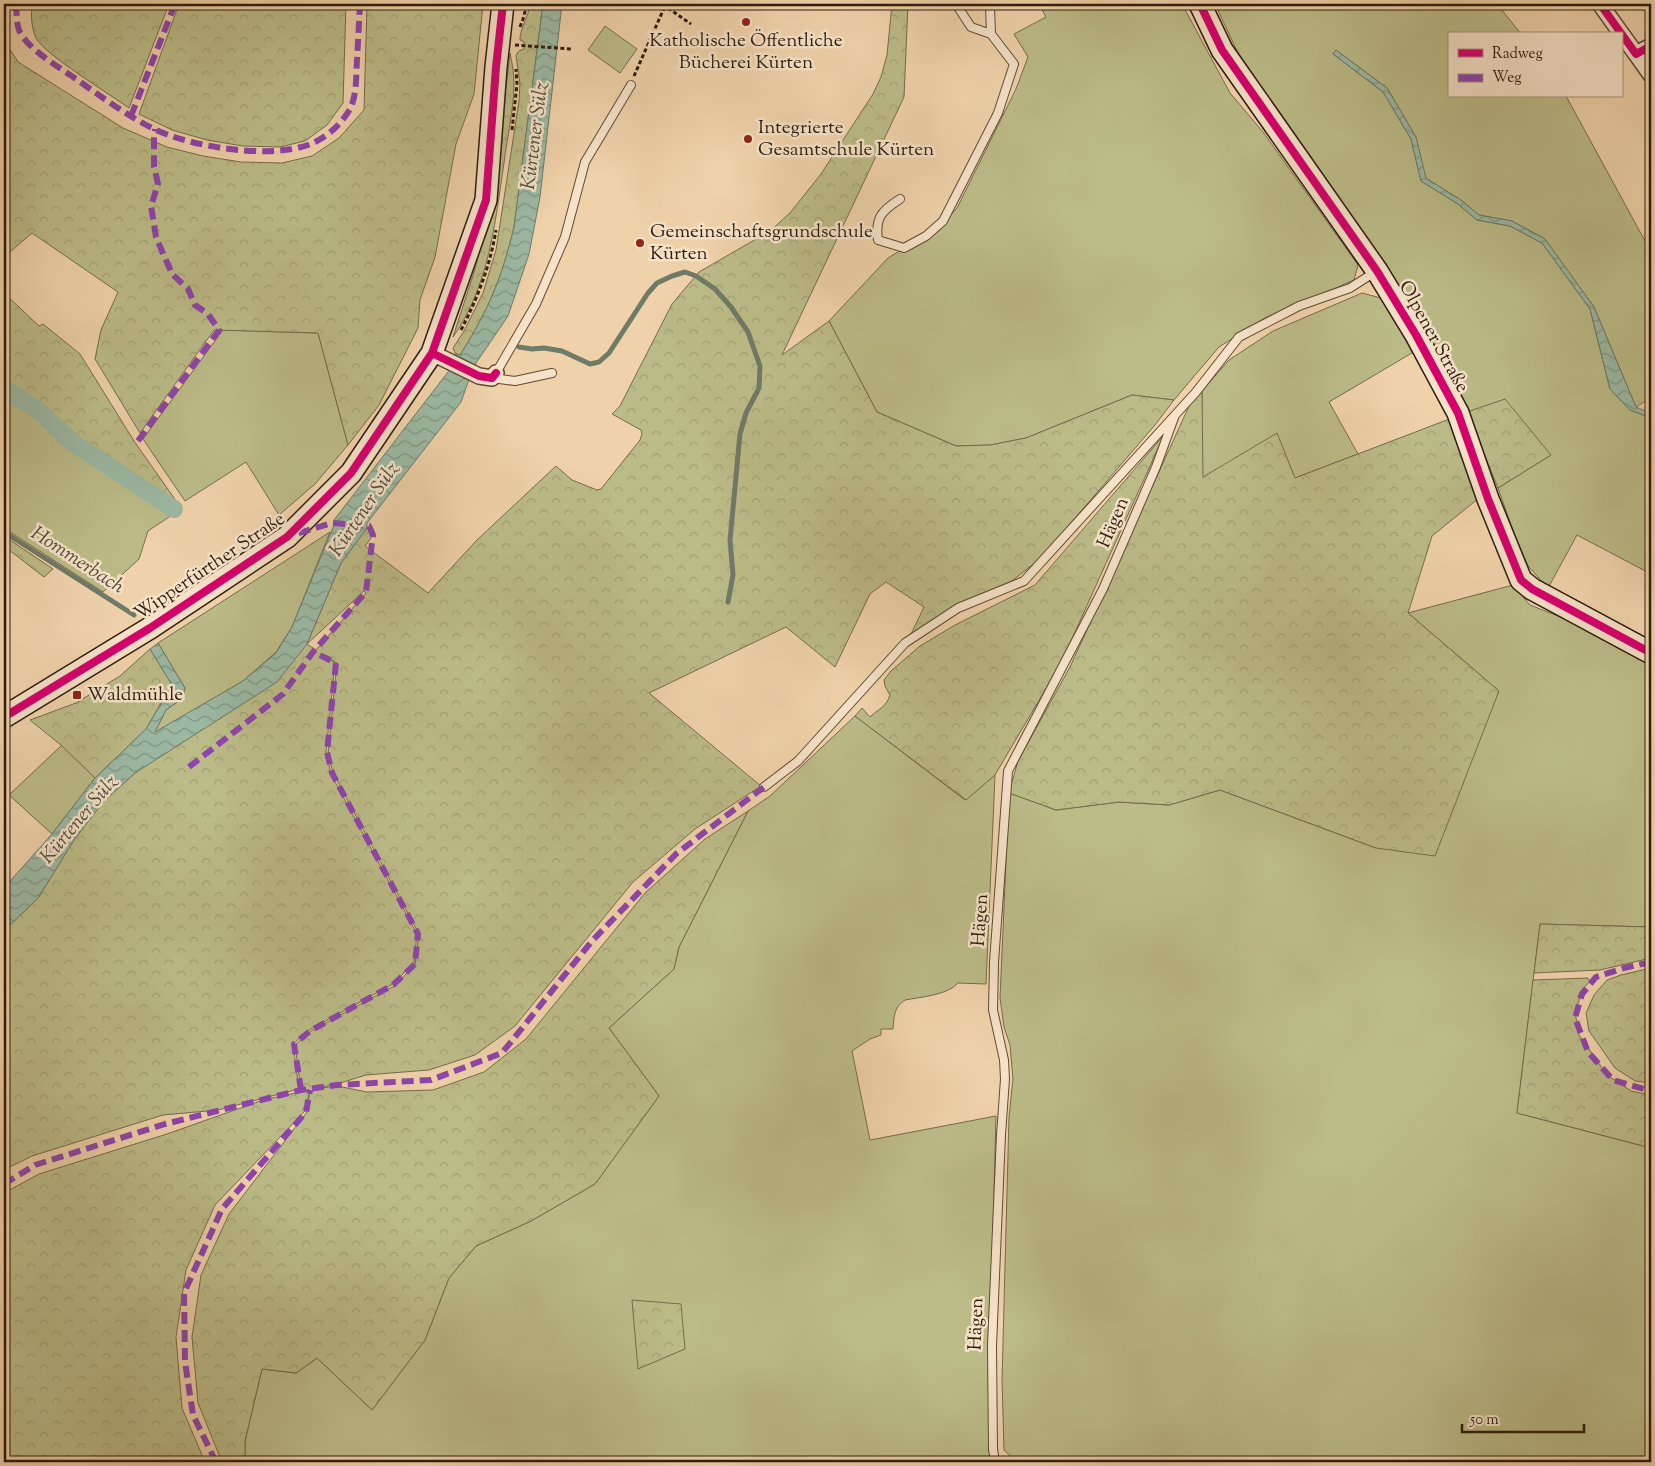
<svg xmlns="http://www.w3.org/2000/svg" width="1655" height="1466" viewBox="0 0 1655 1466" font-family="'Sorts Mill Goudy',serif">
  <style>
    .grass { fill: #bbbb87; stroke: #746c4a }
    .forest { fill: url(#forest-crowns); stroke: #746c4a; fill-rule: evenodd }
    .water { fill: url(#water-waves); stroke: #6f7a67 }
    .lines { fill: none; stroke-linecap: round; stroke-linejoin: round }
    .stream { stroke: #6f7a67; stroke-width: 5 }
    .canal { stroke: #9bb8a3; stroke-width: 18 }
    .lane-casing { stroke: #5e4a34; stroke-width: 10 }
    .street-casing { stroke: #5e4a34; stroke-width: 18 }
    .secondary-casing { stroke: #2e1c0d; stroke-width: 24 }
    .path { stroke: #2e1c0d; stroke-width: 3; stroke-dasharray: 4 2.5; stroke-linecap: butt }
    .lane { stroke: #f5e2c8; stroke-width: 8 }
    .street { stroke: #f5e2c8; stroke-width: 15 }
    .secondary { stroke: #f5e2c8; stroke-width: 21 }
    .quiet { stroke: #8e44ad; stroke-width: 6; stroke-dasharray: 12 6; stroke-linecap: butt }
    .cycleway-casing { stroke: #f5e2c8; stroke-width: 11 }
    .cycleway { stroke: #d6006c; stroke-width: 8 }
    .poi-dot { fill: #8f2418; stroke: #f5e2c8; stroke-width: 2 }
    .labels { text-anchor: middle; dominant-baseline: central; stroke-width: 5; stroke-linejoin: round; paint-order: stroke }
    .poi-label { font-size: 19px; fill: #2e1c0d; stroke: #f5e2c8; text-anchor: start }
    .street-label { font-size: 19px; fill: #2e1c0d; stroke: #f5e2c8 }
    .water-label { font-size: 20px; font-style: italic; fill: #4f4b3a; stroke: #f5e2c8 }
  </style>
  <defs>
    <pattern id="forest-crowns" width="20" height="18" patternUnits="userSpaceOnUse" patternTransform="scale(1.25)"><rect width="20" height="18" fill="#bbbb87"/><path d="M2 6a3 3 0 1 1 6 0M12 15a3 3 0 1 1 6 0" fill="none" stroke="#a1a073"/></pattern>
    <pattern id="water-waves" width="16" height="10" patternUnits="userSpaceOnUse" patternTransform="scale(1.25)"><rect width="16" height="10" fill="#9bb8a3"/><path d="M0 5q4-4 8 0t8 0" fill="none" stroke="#7f9583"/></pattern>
  </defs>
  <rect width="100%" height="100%" fill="#f0d2aa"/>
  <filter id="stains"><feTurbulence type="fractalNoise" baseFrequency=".004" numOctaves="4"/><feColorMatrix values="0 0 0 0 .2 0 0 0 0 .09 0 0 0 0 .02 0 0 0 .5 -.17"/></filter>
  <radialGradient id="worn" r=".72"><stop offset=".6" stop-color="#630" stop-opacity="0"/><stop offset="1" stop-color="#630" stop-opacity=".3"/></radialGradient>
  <!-- grass -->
  <path class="grass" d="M1039,4H1182L1230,93L1263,132L1358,265L1354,280L1265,318L1219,347L1174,400L1132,395L1026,438L990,445L956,446L877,412L829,321L888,258L939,227L957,208L1016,89L1028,57L1014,34L1046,17Z
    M1215,4H1497L1521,34H1449V96H1566L1651,252V398L1636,407L1594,307L1545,239L1512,221L1479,215L1461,200L1425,178L1416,137L1387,88L1336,50L1333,54L1383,92L1411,139L1421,181L1458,204L1477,220L1510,226L1542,243L1590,309L1610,389L1630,410L1651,418V574L1577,535L1548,588L1528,566L1516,539L1498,488L1551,455L1467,412L1431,339L1384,265L1254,79L1237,51Z
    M605,26L637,49L620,73L588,50Z
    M1362,293L1381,298L1417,350L1329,402L1358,454L1295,478H1202V391L1229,360L1273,331Z
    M223,330L318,333L348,445L315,484L279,515L246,462L185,501L143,439Z
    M4,394L36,414L69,446L172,515L148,531L139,559L103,592L4,528Z
    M330,532L292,627L276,652L243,681L154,733L166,710L183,698L185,688L158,643Z
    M1513,585L1530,605L1573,622L1651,665V927L1540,924L1517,1113L1651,1148V1462H1017L1004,1450L1002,1380L1009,1117L1013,1079L1010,1045L1004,1027L1000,998L1009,793L1056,810L1119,802L1169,805L1220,790L1376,848L1499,691L1408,613Z
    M855,716L965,800L995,775L986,984L958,983C948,995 921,997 905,1000C894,1007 894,1016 893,1029H881V1035L870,1039L852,1051L870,1140L996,1116L989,1379L990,1462H245V1441L262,1369L296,1373L317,1358L372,1410L425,1340L449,1278L476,1246L531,1221L595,1184L659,1096L609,1028L674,969L679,947L748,811L770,796Z
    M62,745L95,778L52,834L9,795Z"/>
  <!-- forest -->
  <path class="forest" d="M32,4H169L129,108C111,95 44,54 36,38C31,26 31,16 32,4Z
    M179,4H346L343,103L327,125L305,141L280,147L243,146L207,140L172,130L139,114Z
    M367,4H483L474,94L456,144L435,257L420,300L418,328L379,405L348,445L318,333L214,330L140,433L95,359L101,330L118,292L32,233L4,257V40L18,62L123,128L167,147L203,156L241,162L282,163L312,156L339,138L364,110Z
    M530,4H543L514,227C502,278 488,311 460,355L455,353L453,348L464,331L483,293L496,250L519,101L520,84L516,55L519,51L524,49V42L520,40C519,32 529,15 530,4Z
    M892,4H908L904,97L782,355L829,321L877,412L956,446L990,445L1026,438L1132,395L1174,400L1155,425L1039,560L1009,583L948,611L911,634L924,607L886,582L870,594L835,667L786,627L649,693L761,786L695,829L633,882L515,1026L475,1055L429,1070L366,1075L337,1084L313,1089L337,1086L367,1092L433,1090L484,1072L526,1039L645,893L705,839L748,811L679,947L674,969L609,1028L659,1096L595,1184L531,1221L476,1246L449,1278L425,1340L372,1410L317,1358L296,1373L262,1369L245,1441V1462H222L198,1403L192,1337L201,1275L229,1214L307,1112L310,1090L305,1111L215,1205L186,1270L176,1337L182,1408L205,1462H4V1193L39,1174L167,1134L263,1100L309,1090H301L295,1045L311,1031L394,986L415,965L419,934L333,773L328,753L337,663L328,658L335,663L326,752L331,774L417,934L414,963L393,984L309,1030L293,1044L299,1089L218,1110L163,1115L32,1156L4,1170V928L10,925L38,898L74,840L103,802L135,773L307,644L341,563L367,528L373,535L365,546L428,593L477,540L556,466L572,480L597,490L601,489L640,440L642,434L641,430L612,414L620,406L672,304L699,272L770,231L790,213L821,174L873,94L881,77L887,55ZM364,591L366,593L316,650L307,644Z
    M510,53C512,63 514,73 514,83C514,110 507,137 504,163C495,223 489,286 453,337L475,269L495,180Z
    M4,293L39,326L43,324L80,354L134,441L179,505L75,439L42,407L4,382Z
    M1202,391L1203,477L1277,433L1295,478L1452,418L1479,498L1432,536L1408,613L1499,691L1435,856L1376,848L1220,790L1169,805L1119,802L1056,810L1009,793L1018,761L1070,667L1189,406Z
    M1505,399L1551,455L1498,488L1467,412Z
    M1164,435L1061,663L995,775L966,800L855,716L862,708L870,717C878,709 886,708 890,695L885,686L884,680L891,671L920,646L955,625L1035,585Z
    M4,536L53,569L44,577L4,546Z
    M150,649L172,684L146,729L95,778L62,746L30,720L76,703L120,676Z
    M1540,924L1651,927V958L1600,970L1534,973Z
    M1651,968V1083L1635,1081L1615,1068L1589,1031L1586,1013L1594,995L1607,980L1621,975Z
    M1588,978L1590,981L1583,989L1575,1012L1579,1035L1607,1075L1631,1091L1651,1095V1148L1517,1113L1533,980Z
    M632,1300L681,1304L685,1349L638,1369Z"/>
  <!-- water -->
  <path class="water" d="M543,4H562L540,197L529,254L508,316L476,363L468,382L461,402L367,523V528L341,563L307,644L277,682L135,773L103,802L74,840L38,898L10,925L4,928V888L52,834L95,778L146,729L172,685L150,649L158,643L185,688L183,698L166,710L155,732L243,681L276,653L292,627L334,525V520L448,372L456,354L460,355C488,311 502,278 514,227Z
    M1336,50L1387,88L1416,137L1426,178L1461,200L1479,215L1512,221L1545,239L1594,307L1636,407L1651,413V418L1630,410L1610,389L1590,309L1542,243L1510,226L1477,220L1458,204L1421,181L1411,139L1383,92L1333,54Z"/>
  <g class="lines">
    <!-- stream -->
    <path class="stream" d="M519,347L532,349L544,348L562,351L590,364L599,362L609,353L648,293L657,283L672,276L685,272L696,276L715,289L731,307L748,332L760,366L759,388L746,413L740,434L730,540L733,575L728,602
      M4,532L134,615"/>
    <!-- canal -->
    <path class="canal" d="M4,388L39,411L72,442L174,509"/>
    <defs>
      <path id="lane" d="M956,4L971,27L991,34
        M900,199C881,211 875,218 878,240L904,248L926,236L943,221L998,113L1014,64L991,34L990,6L994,4
        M496,373L536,304L565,237L585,162L631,85
        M492,378L515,381L552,373
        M764,787L798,761L905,643L958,608L1024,581L1196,392L1239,337L1299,306L1350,288L1375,272
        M995,1462L993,1449L992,1346L1001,1135L1005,1079L1004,1060L993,1010L994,962L1008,771L1103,589L1156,467L1175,415"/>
      <path id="street" d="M1600,4L1636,54L1651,46
        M1636,54L1651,75
        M432,353L479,376L492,378L496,373"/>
      <path id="secondary" d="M1200,4L1222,50L1377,271L1416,335L1458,413L1488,499L1521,580L1532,589L1651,653
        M4,717L150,628L287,537L351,473L432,353L486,200L496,67L503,4"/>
    </defs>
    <!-- lane casing -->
    <use href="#lane" class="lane-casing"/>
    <!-- street casing -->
    <use href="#street" class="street-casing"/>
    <!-- secondary casing -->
    <use href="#secondary" class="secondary-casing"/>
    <!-- path -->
    <path class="path" d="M667,4L665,6L691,24
      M520,27L523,19L527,4
      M515,45L571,49
      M634,76L665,6
      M512,130L517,84L516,69
      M461,330C478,297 490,266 496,230"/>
    <!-- lane -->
    <use href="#lane" class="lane"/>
    <!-- street -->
    <use href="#street" class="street"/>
    <!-- secondary -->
    <use href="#secondary" class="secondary"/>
    <!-- quiet -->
    <path class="quiet" d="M16,4C17,12 16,22 19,30C27,49 59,67 76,79C102,97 127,116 156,130C193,147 268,159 308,145C325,139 341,125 350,109C357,95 356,76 357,60C358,42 359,23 360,4
      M131,116L175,4
      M138,441L219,330L208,314L195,305L188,289L172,274L156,237L151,206L158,184L154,166V138L155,129
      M189,767L283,694L313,652L366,592L373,535L369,526L332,523L292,535
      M1651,962L1624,968L1596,977L1582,994L1575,1018L1588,1052L1613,1080L1651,1091
      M301,1090L294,1044L310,1031L393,985L415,964L418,934L332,773L327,752L336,663L313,652
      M4,1184L35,1165L165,1124L301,1090L337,1085L431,1080L502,1053L592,941L676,854L764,787
      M216,1462L193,1415L185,1362L184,1293L222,1209L306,1112L310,1090"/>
    <defs>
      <path id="cycleway" d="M1200,4L1222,50L1377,271L1416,335L1458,413L1488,499L1521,580L1532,589L1651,653
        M1600,4L1636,54L1651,46
        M432,353L479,376L492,378L496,373
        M4,717L150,628L287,537L351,473L432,353L486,200L496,67L503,4"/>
    </defs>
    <!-- cycleway casing -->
    <use href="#cycleway" class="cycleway-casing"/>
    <!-- cycleway -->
    <use href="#cycleway" class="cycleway"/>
  </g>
  <!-- markers -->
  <g class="poi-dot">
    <circle cx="746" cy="22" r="5"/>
    <circle cx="748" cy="139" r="5"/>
    <circle cx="640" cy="243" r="5"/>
    <rect x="72" y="690" width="10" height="10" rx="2.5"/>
  </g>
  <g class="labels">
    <!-- poi labels -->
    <g class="poi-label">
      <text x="746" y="41" text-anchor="middle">Katholische Öffentliche<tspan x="746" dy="22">Bücherei Kürten</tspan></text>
      <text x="758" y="128">Integrierte<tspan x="758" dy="22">Gesamtschule Kürten</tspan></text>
      <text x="650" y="232">Gemeinschaftsgrundschule<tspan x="650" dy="22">Kürten</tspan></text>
      <text x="87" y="695">Waldmühle</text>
    </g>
    <!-- street labels -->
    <g class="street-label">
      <text transform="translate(1433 337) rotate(61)">Olpener Straße</text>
      <text transform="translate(1114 523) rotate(-67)">Hägen</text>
      <text transform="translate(210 567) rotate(-34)">Wipperfürther Straße</text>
      <text transform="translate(981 920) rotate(-86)">Hägen</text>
      <text transform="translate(977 1324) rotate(-88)">Hägen</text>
    </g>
    <!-- water labels -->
    <g class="water-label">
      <text transform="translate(536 136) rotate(-83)">Kürtener Sülz</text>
      <text transform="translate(365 510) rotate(-56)">Kürtener Sülz</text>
      <text transform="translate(77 561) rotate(33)">Hommerbach</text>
      <text transform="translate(80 820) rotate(-50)">Kürtener Sülz</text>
    </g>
  </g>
  <!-- margin -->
  <rect width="1655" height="1466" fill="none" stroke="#f0d2aa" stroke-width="20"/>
  <rect x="5" y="5" width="1645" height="1456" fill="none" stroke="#2e1c0d" stroke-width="2.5"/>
  <rect x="10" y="10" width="1635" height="1446" fill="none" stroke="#2e1c0d"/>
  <!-- legend -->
  <rect x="1448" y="32" width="175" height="65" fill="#f5e2c8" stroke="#a5937d"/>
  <rect x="1458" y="49" width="25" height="8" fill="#d6006c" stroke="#a5937d"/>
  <text x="1492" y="58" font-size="15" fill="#2e1c0d">Radweg</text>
  <rect x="1458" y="74" width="25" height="8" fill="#8e44ad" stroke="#a5937d"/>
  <text x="1492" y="82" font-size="15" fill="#2e1c0d">Weg</text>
  <!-- scale -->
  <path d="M1462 1424v8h122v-8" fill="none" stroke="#2e1c0d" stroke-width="2.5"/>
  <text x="1470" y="1424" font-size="15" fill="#2e1c0d" stroke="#f5e2c8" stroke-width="4" paint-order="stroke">50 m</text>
  <rect width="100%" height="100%" filter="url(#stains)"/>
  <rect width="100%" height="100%" fill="url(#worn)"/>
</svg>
